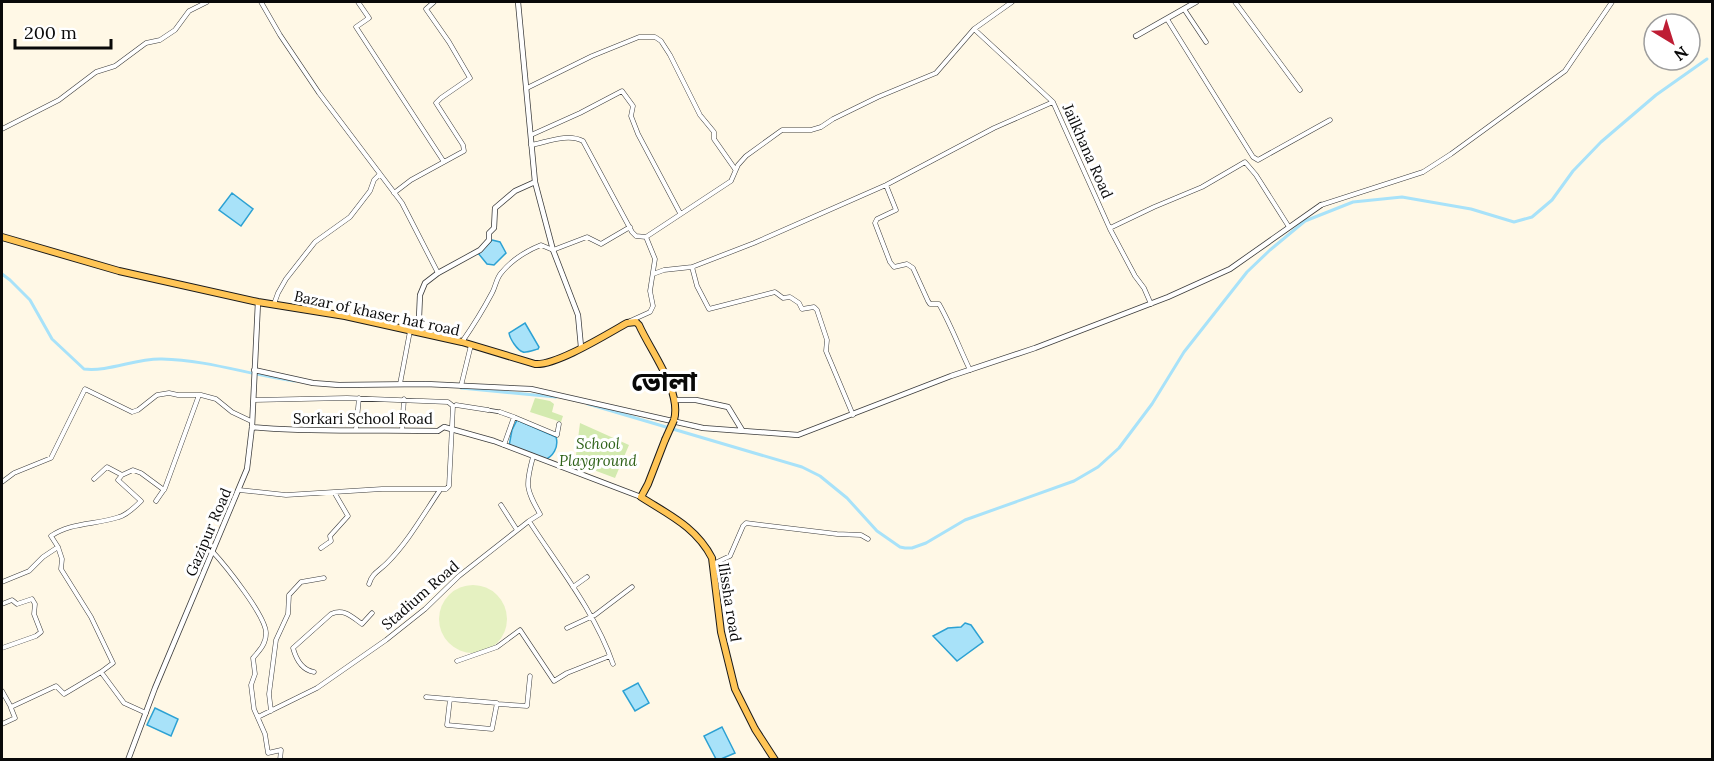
<svg xmlns="http://www.w3.org/2000/svg" width="1714" height="761" viewBox="0 0 1714 761" font-family="Lora,'Noto Sans Bengali',serif">
  <style>
    .green { fill: #d3eaaf }
    .pitch { fill: #e5f1c1 }
    .water { fill: #a8e2f9; stroke: #2ca1d3; stroke-width: 1.5 }
    .lines { fill: none; stroke-linecap: round; stroke-linejoin: round }
    .canal { stroke: #a8e2f9; stroke-width: 3 }
    .pedestrian-casing { stroke: #3c3c3c; stroke-width: 4.5 }
    .minor-casing { stroke: #3c3c3c; stroke-width: 5 }
    .tertiary-casing { stroke: #3c3c3c; stroke-width: 6 }
    .primary-casing { stroke: #1a1a1a; stroke-width: 8 }
    .pedestrian { stroke: #fff; stroke-width: 3 }
    .minor { stroke: #fff; stroke-width: 4 }
    .tertiary { stroke: #fff; stroke-width: 4.5 }
    .primary { stroke: #ffc556; stroke-width: 6 }
    .primary-bridge-casing { stroke: #1a1a1a; stroke-width: 8; stroke-linecap: butt }
    .primary-bridge { stroke: #ffc556; stroke-width: 6 }
    .labels { text-anchor: middle; dominant-baseline: central; stroke-width: 6; stroke-linejoin: round; paint-order: stroke }
    .street-label { font-size: 15px; fill: #090909; stroke: #fff }
    .park-label { font-size: 15px; font-style: italic; fill: #2f6219; stroke: #fff }
    .town-label { font-size: 27px; font-weight: bold; fill: #090909; stroke: #fff }
  </style>
  <rect width="100%" height="100%" fill="#fff8e6"/>
  <!-- green -->
  <path class="green" d="M535,398L550,401L554,404L552,412L563,416L561,422L530,412Z
    M580,423L629,445L615,478L575,463Z"/>
  <!-- pitch -->
  <path class="pitch" d="M439 619a34 34 0 1 1 68 0a34 34 0 1 1-68 0Z"/>
  <!-- water -->
  <path class="water" d="M232,193L253,209L241,226L219,210Z
    M492,240L500,242L506,253L494,265L487,264L478,253Z
    M525,323L539,347L538,349C534,350 526,353 523,352C517,350 510,339 509,333Z
    M517,420L556,437C559,447 553,457 544,460L509,446L512,430Z
    M965,623L971,625L983,642L957,661L933,636L948,628L961,627Z
    M638,683L649,703L635,711L623,691Z
    M155,708L178,719L171,736L147,725Z
    M722,727L735,753L721,759H716L704,736Z"/>
  <g class="lines">
    <!-- canal -->
    <path class="canal" d="M2,274L10,280L30,300L52,339L84,369C109,372 136,358 162,359C208,360 250,375 295,381
      M461,388L556,397
      M588,404L802,467L820,476L847,498L877,531L900,547L905,548H912L926,543L965,520L1074,481L1098,467L1119,448L1152,404L1184,352L1247,272L1270,250L1305,221L1353,202L1402,197L1471,209L1514,222L1532,217L1552,200L1573,171L1601,142L1656,95L1707,59"/>
    <defs>
      <path id="pedestrian" d="M488,410L500,412"/>
      <path id="minor" d="M261,2L280,35L319,93L402,203L438,273
        M358,2L369,18L356,27L444,162
        M1235,2L1300,90
        M1184,9L1206,42
        M1167,19L1253,157L1258,160L1330,120
        M974,29L1053,102L1110,229L1135,276L1144,288L1151,304
        M527,88L592,56L639,37H655L661,41L670,55L700,115L714,132V139L735,169
        M2,129L59,100L96,72L115,66L146,43L160,40L175,30L189,11L207,2
        M531,135L580,113L622,91L633,106L631,116L638,134L680,213
        M531,145C547,142 568,133 583,141L632,232L636,236L646,237
        M886,185L896,210L877,219L875,223L890,262L894,267L907,264L913,268L928,301L930,304H939C951,325 959,347 970,370
        M394,193L411,180L464,151L463,145L436,103L441,98L470,78L449,42L426,9L434,2
        M1321,205L1423,172L1451,154L1565,71L1612,2
        M1110,228L1154,207L1202,187L1245,162L1256,175L1289,227
        M692,267L697,286L709,309L775,292L783,298L790,297L799,303L802,309L814,307L817,310L827,340L826,351L853,415
        M653,274L664,270L692,267L754,243L886,185L994,128L1053,102
        M274,304L278,293L286,279L315,242L350,217L370,191L374,180L379,175
        M630,321L650,312L653,306L650,291L655,259L646,237L731,181L738,165L746,156L782,130H811L821,127L833,119L878,97L936,73L974,29L1012,2
        M462,342C473,326 483,310 492,293C496,286 496,278 502,272C512,260 526,251 541,245L553,250L587,237L601,244L630,227
        M400,384L410,331
        M461,386L471,345
        M456,405L488,410
        M500,412L514,417
        M356,429L359,398
        M402,430L404,399
        M504,445L514,417L557,435L559,424
        M94,479L107,467L122,475L133,470L141,473L164,490
        M2,482L14,473L51,458L85,389L132,412L138,410L157,395L169,393L178,395H201L216,399L232,412L251,421
        M239,490L286,495L382,489H446L449,486L453,406L448,402L347,398L254,400
        M156,501L165,488L199,395
        M501,505L517,530
        M529,521C558,566 595,612 613,664
        M321,548L331,541L330,536L348,516L334,492
        M212,551C225,565 266,616 266,633C266,644 260,650 253,658L255,674L251,685L254,709L265,734L268,753L281,750L280,760
        M713,564L730,556L743,526L746,523L837,534L861,535L868,539
        M2,582L29,571L43,557L58,547
        M369,584C372,573 379,571 387,563C408,542 423,515 440,490
        M573,587L587,577
        M2,604L12,600L17,604L32,599L35,604L34,614L41,632L36,636L2,648
        M567,628L595,615L632,587
        M457,661L497,647L520,630L554,681L567,673L610,656
        M101,672L113,663L91,617L61,569L62,559L58,547L51,536C71,522 96,525 119,517C127,515 135,507 141,501L118,480L122,475
        M314,672C302,670 296,659 293,648L331,614C344,608 352,617 362,624L372,613
        M2,691L11,707L56,686L64,694L101,672L124,703L146,713
        M426,697L497,703L492,729L447,725L450,699
        M497,704L527,706L530,676
        M271,711L269,694L276,640L288,614L289,595L301,582L324,578
        M258,717L317,688L386,640L425,609L459,576L529,521L540,514C526,489 525,486 533,457
        M2,724L15,718L11,708"/>
      <path id="tertiary" d="M518,2L535,182L553,250L578,315L581,347
        M1136,36L1196,2
        M414,332L419,318L420,295L425,283L438,273L480,250L489,240V233L494,228L495,208L515,191L535,182
        M254,370L313,383L339,385L426,384L531,389L703,428L798,435L951,376L1035,348L1168,297L1230,269L1321,205
        M675,400H696L728,407L742,430
        M252,427C314,433 376,429 438,431L444,427L494,441L641,497
        M128,760L155,688L247,469L252,427L258,302"/>
      <path id="primary" d="M2,237L119,271L258,302L345,316L462,342L535,364C556,366 607,334 627,323L636,322L639,325C651,352 682,391 674,420
        M665,440L648,484L641,497C669,515 696,527 712,558L721,632L735,689L755,729L775,760"/>
    </defs>
    <!-- pedestrian casing -->
    <use href="#pedestrian" class="pedestrian-casing"/>
    <!-- minor casing -->
    <use href="#minor" class="minor-casing"/>
    <!-- tertiary casing -->
    <use href="#tertiary" class="tertiary-casing"/>
    <!-- primary casing -->
    <use href="#primary" class="primary-casing"/>
    <!-- pedestrian -->
    <use href="#pedestrian" class="pedestrian"/>
    <!-- minor -->
    <use href="#minor" class="minor"/>
    <!-- tertiary -->
    <use href="#tertiary" class="tertiary"/>
    <!-- primary -->
    <use href="#primary" class="primary"/>
    <defs>
      <path id="primary-bridge" d="M665,440L674,420"/>
    </defs>
    <!-- primary-bridge casing -->
    <use href="#primary-bridge" class="primary-bridge-casing"/>
    <!-- primary-bridge -->
    <use href="#primary-bridge" class="primary-bridge"/>
  </g>
  <g class="labels">
    <!-- street labels -->
    <g class="street-label">
      <text transform="translate(1088 151) rotate(66)">Jailkhana Road</text>
      <text transform="translate(377 313) rotate(12)">Bazar of khaser hat road</text>
      <text x="363" y="418">Sorkari School Road</text>
      <text transform="translate(208 532) rotate(-67)">Gazipur Road</text>
      <text transform="translate(420 595) rotate(-41)">Stadium Road</text>
      <text transform="translate(730 602) rotate(81)">Ilissha road</text>
    </g>
    <!-- park labels -->
    <g class="park-label">
      <text x="598" y="443">School<tspan x="598" dy="17">Playground</tspan></text>
    </g>
    <!-- town labels -->
    <g class="town-label">
      <text x="664" y="381">ভোলা</text>
    </g>
  </g>
  <!-- border -->
  <rect width="1714" height="761" fill="none" stroke="#090909" stroke-width="6"/>
  <!-- north arrow -->
  <g transform="translate(1672 42) rotate(142)"><circle r="28" fill="#ffffff" stroke="#9d9d9d" stroke-width="1.5"/>
  <path d="M0-4.5L10 22L0 15L-10 22Z" fill="#be1d34"/>
  <text y="-9" font-size="16" font-weight="bold" text-anchor="middle" fill="#090909">N</text>
  </g>
  <!-- scale -->
  <path d="M15 39v9h96v-9" fill="none" stroke="#090909" stroke-width="3"/>
  <text x="24" y="39" font-size="18" fill="#090909" stroke="#ffffff" stroke-width="4.5" paint-order="stroke">200 m</text>
</svg>
